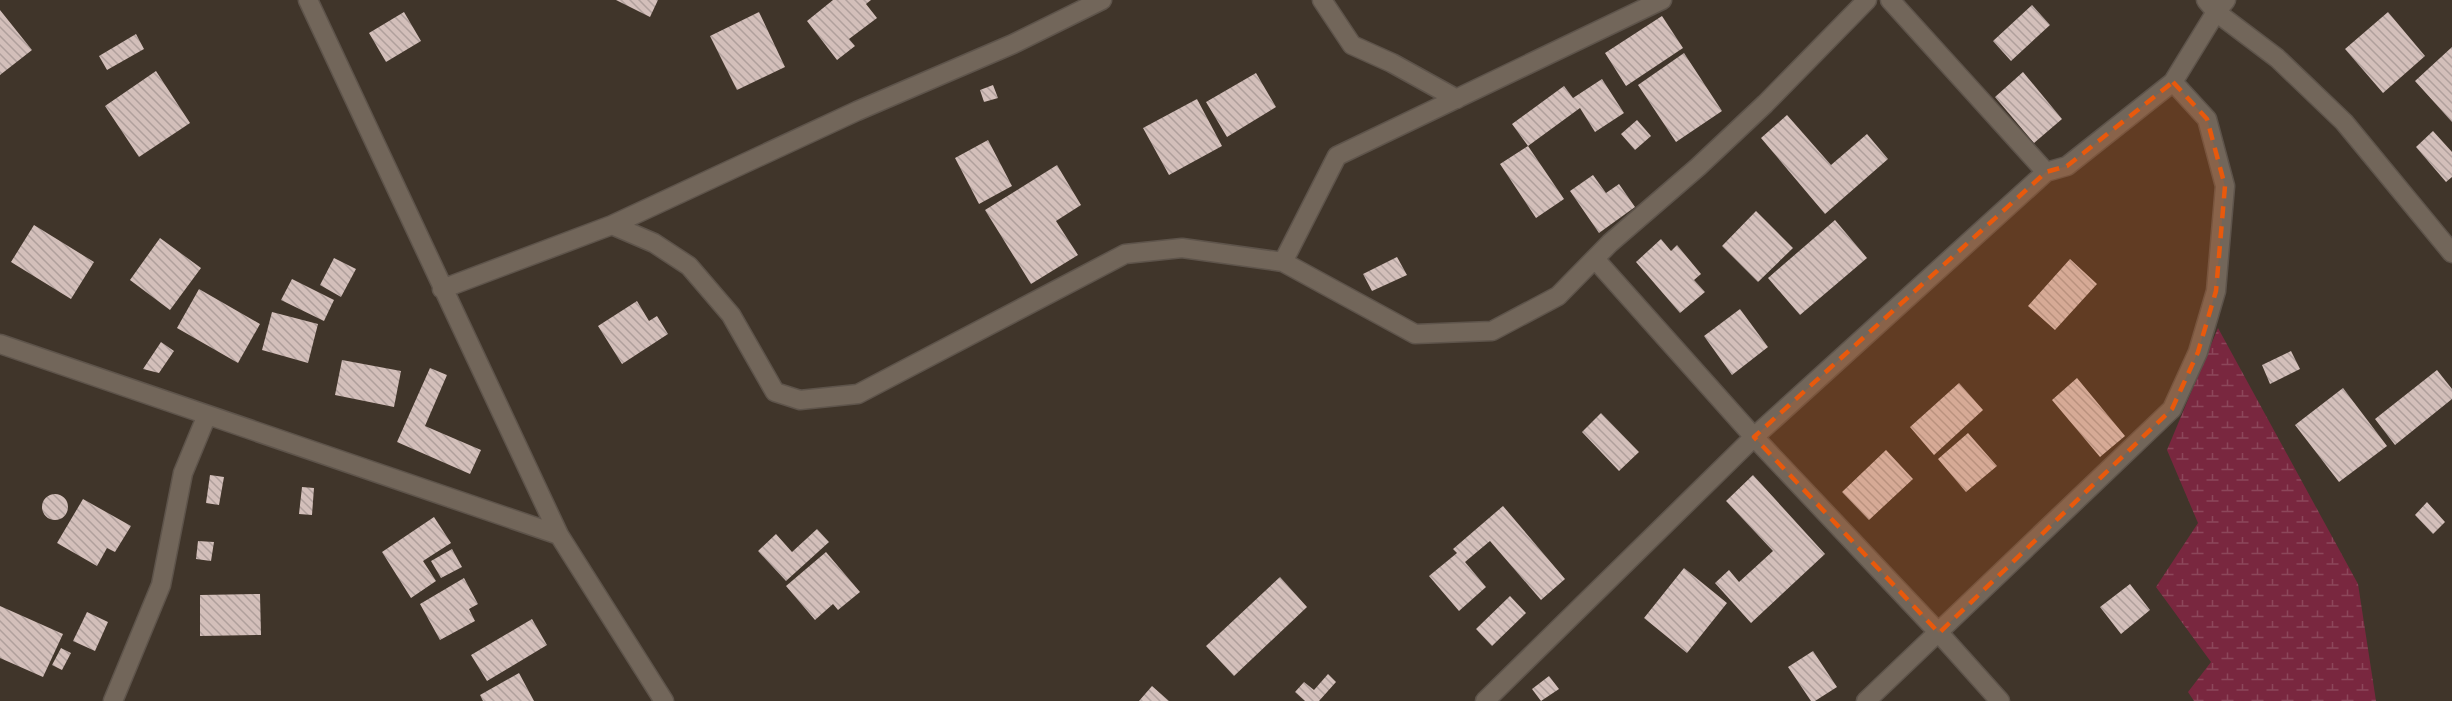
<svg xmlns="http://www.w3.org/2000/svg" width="2452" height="701" viewBox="0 0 2452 701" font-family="'DejaVu Sans',sans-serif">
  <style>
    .wetland { fill: url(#wetland-marsh) }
    .building { fill: url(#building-back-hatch) }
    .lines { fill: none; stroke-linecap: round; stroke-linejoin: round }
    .minor-casing { stroke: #5e544b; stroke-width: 21 }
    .minor { stroke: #72665a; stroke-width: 18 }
    .marked { fill: #e8590c; fill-opacity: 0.2; stroke: #e8590c; stroke-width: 4.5; stroke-dasharray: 12 8; stroke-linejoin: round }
  </style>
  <defs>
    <pattern id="wetland-marsh" width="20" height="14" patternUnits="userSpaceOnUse" patternTransform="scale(1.5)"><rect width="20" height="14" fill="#79273f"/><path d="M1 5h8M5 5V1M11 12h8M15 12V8" fill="none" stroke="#8c465a"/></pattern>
    <pattern id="building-back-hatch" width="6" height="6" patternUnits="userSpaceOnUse" patternTransform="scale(1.5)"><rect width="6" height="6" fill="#d3bfba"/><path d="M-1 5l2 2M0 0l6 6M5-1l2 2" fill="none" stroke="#b0a09c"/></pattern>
  </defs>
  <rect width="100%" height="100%" fill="#40352a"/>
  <!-- wetland -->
  <path class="wetland" d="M2218,328L2358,584L2376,701H2194L2188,692L2211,662L2156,587L2198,523L2167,450Z"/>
  <!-- building -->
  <path class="building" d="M616,0H658L650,17Z
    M833,0H871L866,4L877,18L849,39L855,46L837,60L807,21Z
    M2032,5L2050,25L2011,61L1993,41Z
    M0,10L32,50L0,75Z
    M404,12L421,41L386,62L369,33Z
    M759,12L785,67L737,90L710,36Z
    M2388,12L2425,56L2383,93L2345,49Z
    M1662,16L1683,48L1626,86L1605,53Z
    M136,34L144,49L107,70L99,56Z
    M2452,47V122L2415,81Z
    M1684,53L1722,111L1676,142L1638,85Z
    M156,71L190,123L139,157L105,106Z
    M2023,72L2062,119L2034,143L1995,97Z
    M1256,73L1276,107L1227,137L1206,102Z
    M1602,79L1624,113L1595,132L1580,108L1528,146L1564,199L1536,218L1500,164L1528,146L1512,124L1564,86L1573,98Z
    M993,85L998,98L984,102L980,90Z
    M1197,99L1222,146L1169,175L1143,128Z
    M1787,115L1831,165L1867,134L1888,159L1825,214L1761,138Z
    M1637,120L1651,136L1635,150L1621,134Z
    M2433,131L2452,152V177L2446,182L2416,147Z
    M988,140L1012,186L979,204L955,158Z
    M1057,165L1081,205L1056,221L1078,255L1031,284L985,210Z
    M1593,175L1606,193L1619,184L1635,207L1599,233L1570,191Z
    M1756,211L1793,248L1758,282L1722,246Z
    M1835,220L1867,258L1800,315L1768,278Z
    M34,225L94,262L71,299L11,262Z
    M160,238L201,268L170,310L130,280Z
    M1661,239L1671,251L1677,245L1701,274L1694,280L1705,292L1680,313L1636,262Z
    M1397,257L1407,275L1372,291L1363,274Z
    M334,258L356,269L341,297L320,285Z
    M2070,259L2097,284L2055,330L2028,306Z
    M292,279L334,300L324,321L281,300Z
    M199,289L260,324L238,363L177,328Z
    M637,301L649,321L657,316L668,334L622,364L598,326Z
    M1740,309L1768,347L1732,375L1704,336Z
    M272,312L318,324L308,363L262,350Z
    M161,342L174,351L159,373L143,369Z
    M2291,351L2300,369L2270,384L2262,365Z
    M342,360L401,371L394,407L335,395Z
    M430,368L447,375L425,426L481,450L470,474L397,442Z
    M2437,370L2452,389V399L2395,445L2375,419Z
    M2077,378L2125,436L2100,457L2052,400Z
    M1959,383L1983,410L1934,455L1910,427Z
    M2343,388L2387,446L2339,482L2295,425Z
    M1601,413L1639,452L1619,471L1582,432Z
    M1968,433L1997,466L1966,492L1938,459Z
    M1886,450L1913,479L1869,520L1842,492Z
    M210,475L224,477L219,505L206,503Z
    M1753,475L1825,554L1751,623L1715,583L1729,570L1739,582L1773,551L1726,501Z
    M302,487L314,488L312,515L299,514Z
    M42 507a13 13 0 1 1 26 0a13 13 0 1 1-26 0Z
    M83,499L131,526L115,552L107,548L97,566L57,543Z
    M2427,502L2445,522L2433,534L2415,515Z
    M1503,506L1565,579L1541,600L1490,541L1465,562L1486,587L1459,611L1429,576L1457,553L1453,549Z
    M434,517L451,543L423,561L436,581L411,598L382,552Z
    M817,529L829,542L786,581L758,551L776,534L792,552Z
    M198,541L214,542L211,561L196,559Z
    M452,549L462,567L441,578L431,561Z
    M826,552L860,592L838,610L833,604L815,620L786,586Z
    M1684,568L1727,603L1687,653L1644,618Z
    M1280,577L1307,607L1234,676L1206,646Z
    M464,578L478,604L469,609L475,621L440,640L420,604Z
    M2130,584L2150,610L2121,634L2100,607Z
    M260,594L261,635L200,636V595Z
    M1510,596L1526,613L1492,646L1476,629Z
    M0,606L63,634L43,677L0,658Z
    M87,612L108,622L95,651L73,641Z
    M532,619L547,645L487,681L471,655Z
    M61,648L71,653L62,670L52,665Z
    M1813,651L1837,687L1815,701H1811L1788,667Z
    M519,673L534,701H483L480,695Z
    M1328,674L1336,682L1319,701H1305L1295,692L1304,682L1314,690Z
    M1549,676L1559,689L1541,701L1532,689Z
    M1152,686L1169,701H1139Z"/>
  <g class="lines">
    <defs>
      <path id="minor" d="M308,0L559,535
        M1322,0L1352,45L1392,63L1457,99
        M1890,0L2046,172
        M2206,0L2216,12L2277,58L2344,122L2452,253
        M612,225L857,111L1013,44L1102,0
        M1595,259L1754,437L1939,633L2000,701
        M1283,262L1337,156L1662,0
        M442,289L612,225L654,243L689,266L731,315L775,392L800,400L858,394L1125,254L1182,248L1283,262L1415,334L1492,331L1558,296L1610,243L1698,167L1765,104L1867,0
        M0,344L559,535L664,701
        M113,701L161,585L183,473L207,415
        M1485,701L1754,437L2046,172L2067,166L2173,82L2216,12L2226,0
        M1866,701L2172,409L2198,352L2216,291L2225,186L2207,119L2173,82"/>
    </defs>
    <!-- minor casing -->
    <use href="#minor" class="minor-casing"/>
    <!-- minor -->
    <use href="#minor" class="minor"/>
  </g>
  <!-- marked area -->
  <path class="marked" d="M2173,82L2207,119L2225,186L2216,291L2198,352L2172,409L1939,633L1754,437L2046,172L2067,166Z"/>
</svg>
